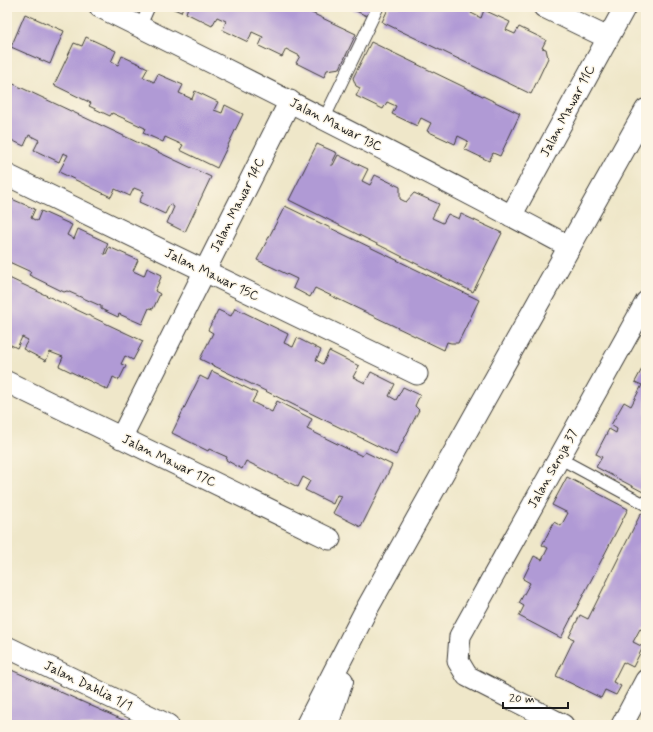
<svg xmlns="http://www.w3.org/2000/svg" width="653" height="732" viewBox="0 0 653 732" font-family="Mynerve,sans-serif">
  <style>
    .building { fill: #b09ad5 }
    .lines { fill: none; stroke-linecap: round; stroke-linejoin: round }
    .service-casing { stroke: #3c3a36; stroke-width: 13 }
    .minor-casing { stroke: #3c3a36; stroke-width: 23 }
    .tertiary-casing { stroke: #3c3a36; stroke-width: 24 }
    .service { stroke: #fff; stroke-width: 11 }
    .minor { stroke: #fff; stroke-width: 21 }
    .tertiary { stroke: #fff; stroke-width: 22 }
    .labels { text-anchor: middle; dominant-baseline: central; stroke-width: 3; stroke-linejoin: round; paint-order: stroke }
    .street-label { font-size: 13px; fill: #1c1c1c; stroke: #fcf5e5 }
  </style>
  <rect width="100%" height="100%" fill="#fcf5e5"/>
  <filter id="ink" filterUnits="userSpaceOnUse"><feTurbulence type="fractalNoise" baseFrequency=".025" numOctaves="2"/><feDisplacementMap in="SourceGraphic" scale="8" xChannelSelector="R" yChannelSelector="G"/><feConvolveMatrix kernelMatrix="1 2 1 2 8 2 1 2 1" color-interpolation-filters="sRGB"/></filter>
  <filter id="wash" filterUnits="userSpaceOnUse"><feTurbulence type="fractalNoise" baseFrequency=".012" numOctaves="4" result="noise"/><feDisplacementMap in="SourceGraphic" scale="16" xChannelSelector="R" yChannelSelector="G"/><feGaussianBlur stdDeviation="0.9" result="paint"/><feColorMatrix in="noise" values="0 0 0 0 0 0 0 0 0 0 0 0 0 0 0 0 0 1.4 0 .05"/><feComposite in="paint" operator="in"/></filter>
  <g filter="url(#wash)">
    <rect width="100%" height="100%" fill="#efe7c9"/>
    <g id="blocks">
      <!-- building -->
      <path class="building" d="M169,7H183L181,12Z
        M188,7H299L356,34L340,68L327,70L324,77L296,63L300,56L286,49L282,57L259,46L263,37L252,32L248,42L223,30L226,21L217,17L212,26L186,13Z
        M347,7H372L367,16Z
        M389,7H474L471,13L481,18L484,10L510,22L506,30L515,34L519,27L546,40L542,48L546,49L548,58L531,94L382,22Z
        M25,14L64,31L50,64L11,47Z
        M86,37L116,51L111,62L118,65L122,56L148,68L143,77L154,82L158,74L183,85L179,93L192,99L195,91L218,102L214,110L222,113L225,105L243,114L217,168L180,150L183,145L165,137L163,142L143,133L145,128L112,113L110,116L89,106L91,103L54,85L74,43L82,46Z
        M371,42L520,114L500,156L493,153L489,161L464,149L468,141L458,136L455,144L427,131L431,123L421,118L417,126L392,114L396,106L387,102L383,109L356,96L360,88L356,86L353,78Z
        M7,81L211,177L185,232L167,223L174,207L170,204L165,214L139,202L144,192L134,188L130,196L115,189L111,197L59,172L68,155L63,153L59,162L34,150L39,140L29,135L24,146L7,138Z
        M317,144L337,153L331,165H333L338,155L368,169L362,181L370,185L375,175L400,187V199L406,202L414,193L439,204L432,218L443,223L448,214L459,219L461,214L502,233L473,292L289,200Z
        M7,197L35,209L31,218L37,221L41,211L72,225L67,235L74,239L78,229L108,243L104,254H106L109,247L138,260L133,271L144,276L147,268L162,275L155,291L160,294L153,309L149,308L142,324L119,314L118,317L101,309V306L67,291L64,292L29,275L31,272L7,261Z
        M285,206L479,300L458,343H451L447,342L444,350L315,288L310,297L293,288L297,279L257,260Z
        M7,277L143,341L133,360L125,356L121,364L126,366L119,380L113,377L108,390L59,366L63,357L50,352L46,361L23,349L28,340L22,337L17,348L7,343Z
        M235,308L288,334L284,343L293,347L297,338L321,350L316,360L323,364L329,351L359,366L353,377L365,383L371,372L395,384L389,396L396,400L403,387L420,395L415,406L419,410L396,455L200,359L213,333L208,330L218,310L231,316Z
        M643,367L646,369L645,493L596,467L602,457L596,454L609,429L616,433L617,429L611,425L624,402L631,406L642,385L635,382Z
        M212,371L257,393L252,402L272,412L277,401L312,419L307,429L362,456L365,452L392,465L361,527L333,513L342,496L337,495L333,504L305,490L310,481L303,477L298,487L246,461L242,469L226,460L227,457L209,449L208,451L172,433L200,376L208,380Z
        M567,477L628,509L561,638L519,616L524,606L519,603L530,583L523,579L534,556L542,560L548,548L542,545L554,522L561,526L568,513L552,505Z
        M641,513L646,515V631L640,629L633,642L643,647L633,667L623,662L613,682L621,686L616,695L605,690L601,698L556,676L574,639L569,637L580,615L588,619Z
        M7,668L134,725H7Z"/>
    </g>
  </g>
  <g filter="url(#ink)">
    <use href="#blocks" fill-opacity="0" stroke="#3c3a36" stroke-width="1"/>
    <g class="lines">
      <defs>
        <path id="service" d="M140,27L149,7
          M324,119L378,7
          M559,458L646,505"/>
        <path id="minor" d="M100,7C258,85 415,164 570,247
          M544,7L608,38
          M7,175L417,374
          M511,216L625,7
          M7,382L330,539
          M121,438L290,101
          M7,647L168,725
          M563,725L467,676L458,661L460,636L646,302
          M622,725L646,680"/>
        <path id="tertiary" d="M307,725L364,614L646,110
          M327,725L342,681"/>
      </defs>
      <!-- service casing -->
      <use href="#service" class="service-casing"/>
      <!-- minor casing -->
      <use href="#minor" class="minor-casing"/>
      <!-- tertiary casing -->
      <use href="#tertiary" class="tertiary-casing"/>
      <!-- service -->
      <use href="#service" class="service"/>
      <!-- minor -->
      <use href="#minor" class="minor"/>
      <!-- tertiary -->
      <use href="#tertiary" class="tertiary"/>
    </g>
  </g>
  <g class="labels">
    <!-- street labels -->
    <g class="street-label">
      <text transform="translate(568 111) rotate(-62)">Jalan Mawar 11C</text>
      <text transform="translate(336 125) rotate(27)">Jalan Mawar 13C</text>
      <text transform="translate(238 205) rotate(-63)">Jalan Mawar 14C</text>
      <text transform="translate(212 275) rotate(26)">Jalan Mawar 15C</text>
      <text transform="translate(169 461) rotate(26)">Jalan Mawar 17C</text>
      <text transform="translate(553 469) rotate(-61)">Jalan Seroja 37</text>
      <text transform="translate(88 686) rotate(26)">Jalan Dahlia 1/1</text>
    </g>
  </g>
  <!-- margin -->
  <rect width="653" height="732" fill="none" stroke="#fcf5e5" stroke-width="24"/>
  <!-- scale -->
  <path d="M503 702v6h65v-6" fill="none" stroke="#1c1c1c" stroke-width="2"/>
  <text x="509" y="702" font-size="12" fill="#1c1c1c" stroke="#fcf5e5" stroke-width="3" paint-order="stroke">20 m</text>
</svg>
